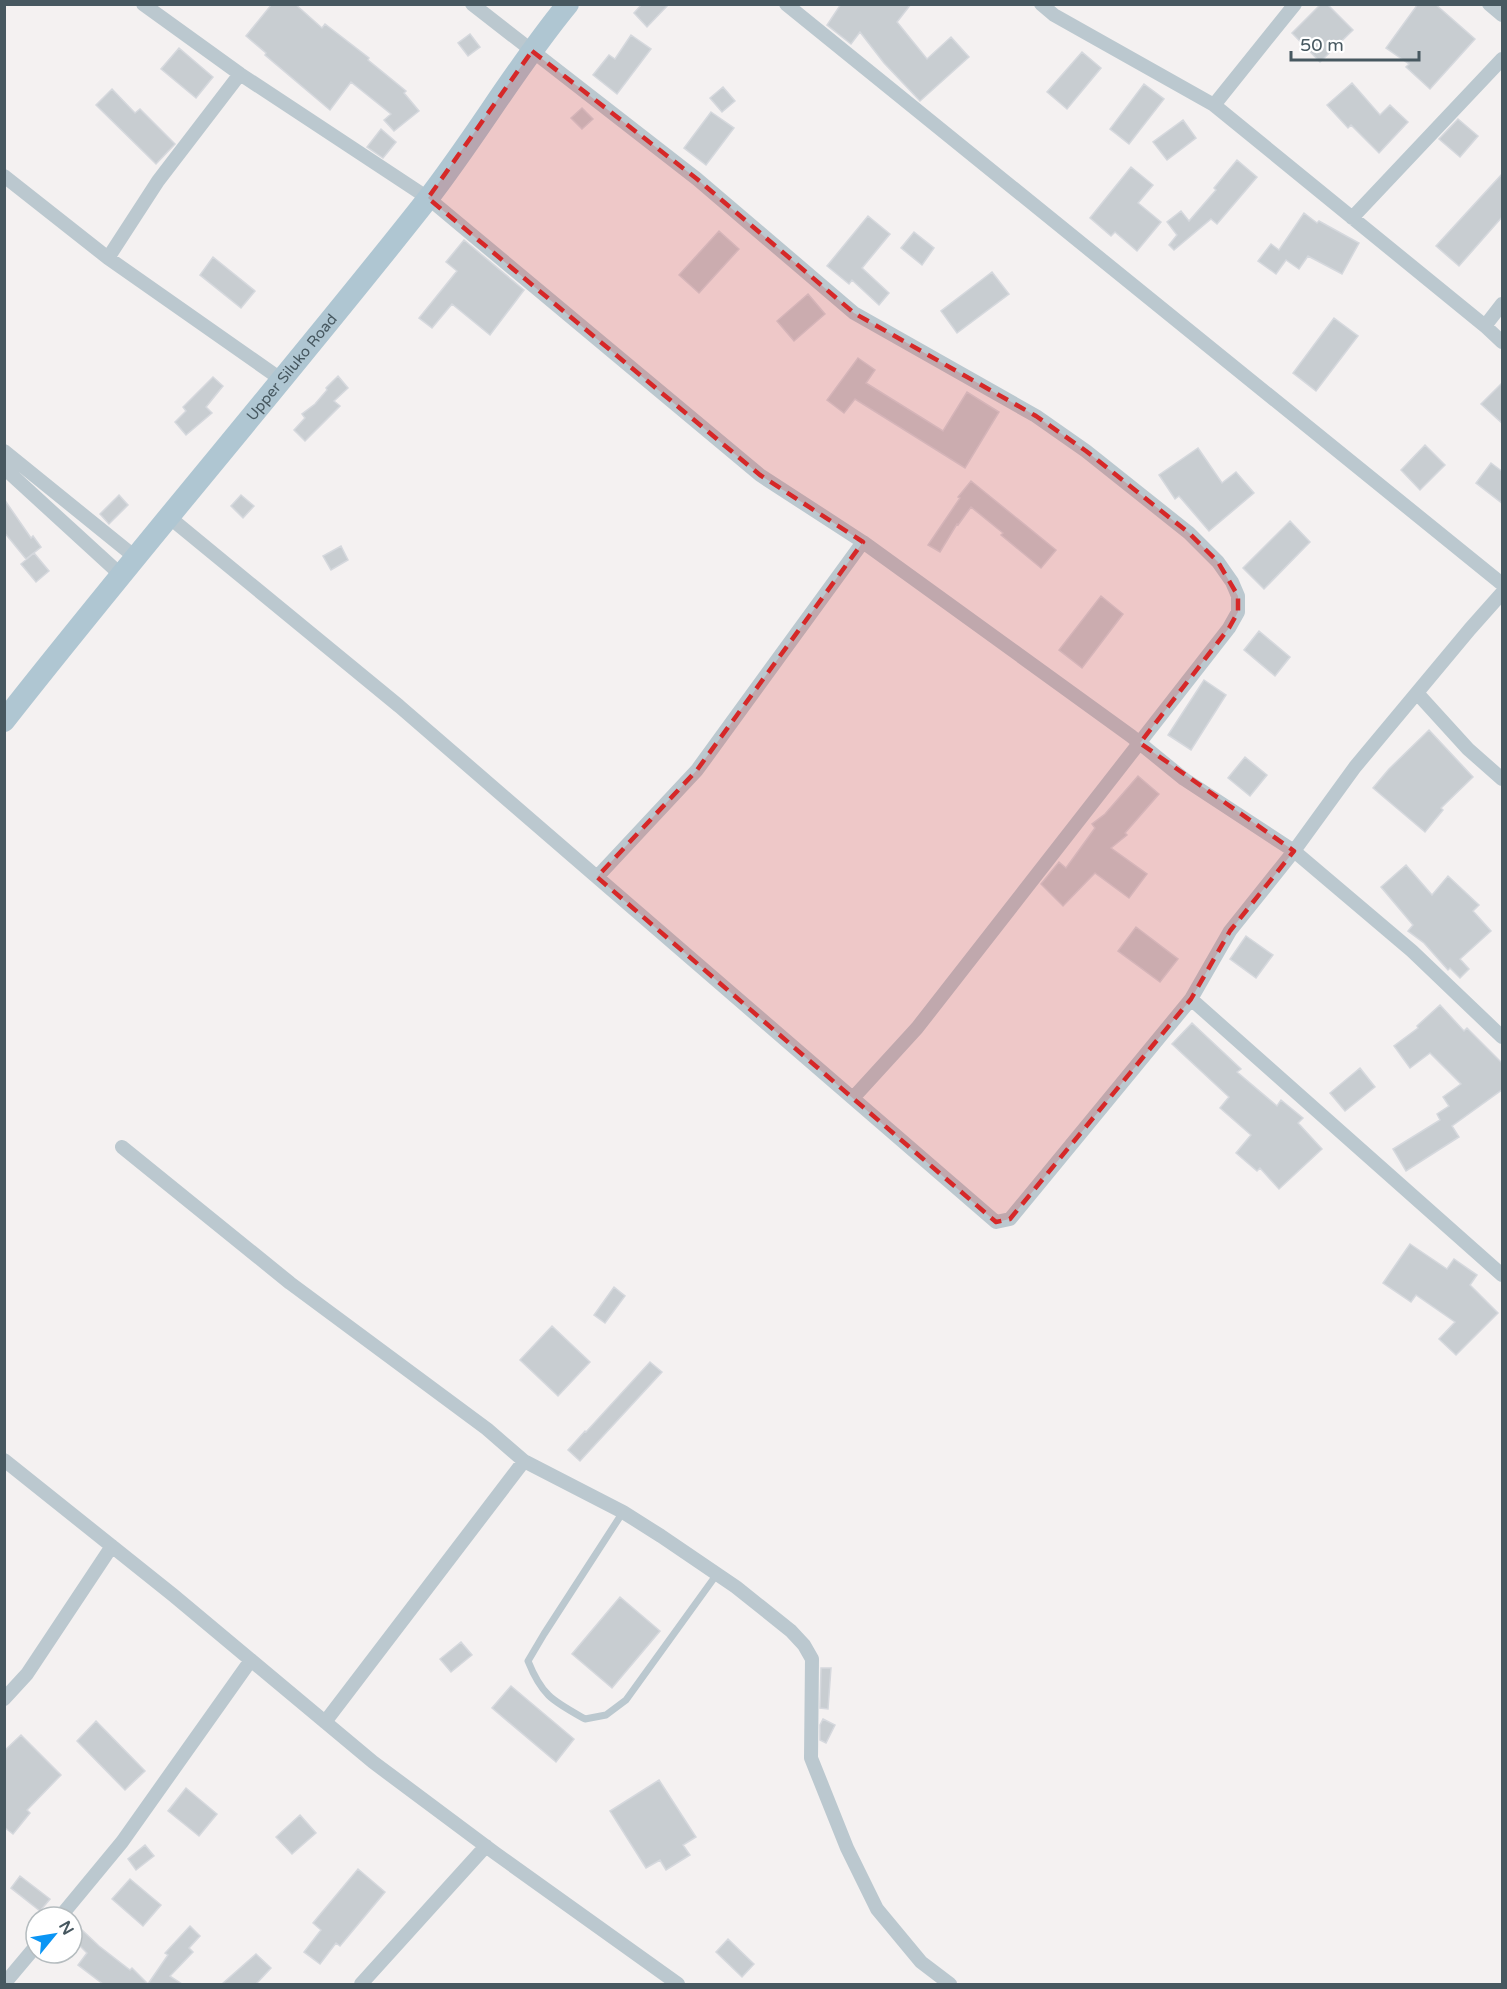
<svg xmlns="http://www.w3.org/2000/svg" width="1507" height="1989" viewBox="0 0 1507 1989" font-family="'Varela Round',sans-serif">
  <style>
    .building { fill: #c8cdd1; stroke: #d5d8dd; stroke-width: 1.5 }
    .lines { fill: none; stroke-linecap: round; stroke-linejoin: round }
    .lane { stroke: #bbc8cf; stroke-width: 7 }
    .street { stroke: #bbc8cf; stroke-width: 14 }
    .primary { stroke: #afc6d2; stroke-width: 22 }
    .marked { fill: #d62828; fill-opacity: 0.2; stroke: #d62828; stroke-width: 4.5; stroke-dasharray: 12 8; stroke-linejoin: round }
    .labels { text-anchor: middle; dominant-baseline: central; stroke-width: 6; stroke-linejoin: round; paint-order: stroke }
    .street-label { font-size: 15px; fill: #475860; stroke: #fff }
  </style>
  <rect width="100%" height="100%" fill="#f4f1f1"/>
  <!-- building -->
  <path class="building" d="M272,4H295L322,28L325,24L369,58L368,60L406,91L404,93L419,111L394,131L384,120L391,114L351,82L330,110L265,55L266,53L246,36Z
    M642,4H669L647,27L634,13Z
    M841,4H911L897,22L927,59L951,37L969,57L920,101L884,63L860,32L851,44L827,25Z
    M1321,4H1327L1353,30L1320,62L1292,33Z
    M1418,4H1435L1475,39L1430,89L1406,67L1409,64L1386,48Z
    M470,34L480,47L468,56L458,43Z
    M631,35L651,49L617,94L593,75L609,55L615,59Z
    M179,48L213,77L196,98L161,69Z
    M1082,52L1101,68L1067,109L1047,92Z
    M1352,83L1380,115L1390,105L1408,122L1379,153L1351,125L1348,128L1327,105Z
    M1144,84L1164,99L1129,144L1110,129Z
    M723,87L735,101L722,112L710,98Z
    M112,89L135,113L140,109L175,144L156,164L96,105Z
    M582,108L593,119L582,129L571,118Z
    M711,112L734,128L706,165L684,148Z
    M1458,119L1478,136L1460,157L1439,139Z
    M1183,120L1196,138L1167,160L1153,142Z
    M381,129L396,142L383,158L367,147Z
    M1237,160L1257,177L1217,224L1211,219L1174,250L1169,245L1177,235L1167,222L1181,211L1189,221L1216,190L1214,188Z
    M1131,167L1153,185L1138,203L1161,222L1137,251L1115,232L1111,236L1090,218Z
    M1503,173V216L1459,266L1436,246Z
    M1304,213L1317,223L1319,221L1359,243L1342,274L1308,256L1299,269L1286,260L1276,274L1258,261L1271,244L1279,250Z
    M868,216L890,234L862,268L889,293L879,305L852,280L849,284L827,266Z
    M719,231L739,249L699,293L679,275Z
    M914,232L934,248L922,265L901,248Z
    M464,240L524,290L490,335L452,304L432,328L419,318L457,271L446,262Z
    M213,257L255,291L241,308L200,275Z
    M992,272L1009,294L957,333L941,311Z
    M808,294L825,314L794,341L777,321Z
    M1334,318L1358,336L1316,391L1293,373Z
    M858,358L875,370L866,383L943,431L967,392L999,412L965,468L855,399L844,413L827,400Z
    M338,376L348,388L334,401L340,406L305,441L294,430L305,418L302,414L315,404L327,390L326,388Z
    M213,377L223,386L206,407L212,413L186,435L175,422L186,411L183,407Z
    M1503,382V424L1481,404Z
    M1425,445L1445,465L1420,490L1401,470Z
    M1198,448L1222,483L1236,472L1254,493L1209,531L1179,496L1175,499L1159,475Z
    M1491,463L1503,472V504L1476,483Z
    M971,481L1056,550L1041,568L1001,535L1003,533L971,507L958,525L957,524L940,552L928,545L960,498L958,497Z
    M119,495L128,505L109,524L100,514Z
    M241,495L254,506L243,518L231,506Z
    M4,499L31,538L33,536L41,547L26,559L4,532Z
    M1290,521L1310,542L1264,589L1243,568Z
    M341,546L348,560L331,570L323,556Z
    M34,553L49,571L36,582L21,564Z
    M1101,596L1123,614L1082,668L1059,650Z
    M1259,631L1290,657L1275,676L1244,650Z
    M1204,680L1226,695L1191,750L1168,735Z
    M1429,730L1473,777L1441,808L1443,810L1425,832L1373,788L1389,769Z
    M1245,757L1267,775L1250,796L1228,778Z
    M1138,776L1159,794L1125,833L1127,835L1111,848L1147,874L1129,898L1095,873L1063,906L1041,884L1059,862L1066,868L1095,828L1092,824L1105,814Z
    M1406,865L1432,895L1448,876L1479,905L1473,911L1491,931L1460,959L1469,969L1460,978L1450,968L1448,970L1424,943L1408,931L1413,925L1381,887Z
    M1136,927L1178,959L1160,982L1118,951Z
    M1246,936L1273,955L1256,978L1230,959Z
    M1440,1005L1464,1031L1467,1028L1503,1064V1089L1452,1126L1459,1137L1406,1171L1393,1149L1440,1120L1437,1114L1449,1106L1443,1097L1461,1084L1430,1053L1410,1068L1394,1046L1418,1028L1417,1026Z
    M1192,1023L1241,1069L1237,1072L1277,1106L1281,1100L1303,1118L1298,1123L1322,1149L1279,1189L1260,1168L1257,1171L1236,1153L1251,1135L1220,1108L1229,1097L1172,1044Z
    M1360,1068L1375,1087L1345,1111L1330,1093Z
    M1410,1244L1447,1269L1454,1259L1477,1275L1470,1285L1498,1313L1456,1355L1439,1339L1455,1322L1416,1295L1411,1302L1383,1283Z
    M614,1287L625,1296L605,1323L594,1315Z
    M552,1326L590,1362L558,1396L520,1360Z
    M650,1362L662,1372L580,1461L568,1450L585,1431L586,1432Z
    M620,1597L660,1631L612,1688L572,1654Z
    M461,1642L472,1655L451,1672L440,1659Z
    M821,1668H831L828,1709L820,1708Z
    M511,1686L574,1739L556,1762L492,1708Z
    M823,1719L835,1725L826,1743L820,1740V1725Z
    M96,1721L145,1771L125,1790L77,1741Z
    M21,1735L61,1775L27,1810L30,1813L13,1834L4,1827V1751Z
    M659,1780L696,1837L683,1845L690,1855L666,1870L660,1860L646,1868L610,1811Z
    M186,1788L217,1814L199,1836L168,1811Z
    M300,1815L316,1833L292,1854L276,1837Z
    M145,1845L154,1856L136,1870L128,1859Z
    M358,1869L385,1892L340,1946L336,1943L320,1964L304,1952L321,1930L313,1923Z
    M20,1876L50,1899L40,1911L11,1888Z
    M130,1879L161,1905L143,1926L112,1899Z
    M190,1926L200,1936L189,1948L193,1952L170,1976L182,1984H103L78,1965L87,1953L72,1938V1929L74,1927L79,1931L81,1929L99,1946L130,1970L132,1968L148,1984L168,1955L165,1953Z
    M728,1939L754,1964L742,1977L716,1952Z
    M256,1954L271,1968L256,1984H222Z"/>
  <g class="lines">
    <!-- lane -->
    <path class="lane" d="M623,1512L544,1634L528,1661C542,1696 553,1701 585,1719L606,1715L626,1700L717,1574"/>
    <!-- street -->
    <path class="street" d="M143,4L240,74L428,198L760,475L863,542L1131,736L1184,779L1294,851L1412,951L1502,1037
      M472,4L697,179L854,313L1036,416L1086,451L1189,533L1218,562L1232,582L1238,596V612L1229,628L917,1028L853,1098
      M786,4L1502,584
      M1041,4L1054,15L1214,105L1485,326L1502,342
      M1489,4L1502,15
      M1214,105L1295,4
      M4,176L108,258L282,380
      M1352,218L1502,59
      M108,258L158,181L240,74
      M1485,326L1502,304
      M4,451L135,557
      M4,468L121,575
      M169,517L399,706L996,1222L1010,1219L1191,999L1230,931L1294,851L1355,767L1470,629L1502,593
      M1417,693L1468,749L1502,779
      M597,877L697,770L863,542
      M1191,999L1502,1275
      M122,1147L290,1283L487,1429L524,1461L623,1512L661,1536L736,1587L791,1631L804,1645L812,1659L811,1758L847,1848L877,1909L921,1962L950,1984
      M4,1460L173,1595L373,1762L495,1853L678,1984
      M4,1699L27,1674L112,1546
      M325,1722L524,1461
      M60,1917L122,1842L251,1660
      M4,1984L36,1946
      M361,1984L486,1846"/>
    <!-- primary -->
    <path class="primary" id="s1" d="M4,721C142,545 288,376 426,201C476,137 516,67 568,4"/>
  </g>
  <!-- marked area -->
  <path class="marked" d="M532,51L697,179L854,313L1036,416L1086,451L1189,533L1218,562L1238,596V612L1229,628L1140,743L1294,851L1230,931L1191,999L1010,1219L996,1222L597,877L697,770L863,542L760,475L428,198Z"/>
  <g class="labels">
    <!-- street labels -->
    <g class="street-label">
      <text stroke="none"><textPath href="#s1" startOffset="456">Upper Siluko Road</textPath></text>
    </g>
  </g>
  <!-- border -->
  <rect width="1507" height="1989" fill="none" stroke="#475860" stroke-width="12"/>
  <!-- north arrow -->
  <g transform="translate(54 1935) rotate(60)"><circle r="28" fill="#ffffff" stroke="#b5bcbf" stroke-width="1.5"/>
  <path d="M0-4.5L10 22L0 15L-10 22Z" fill="#0a95f4"/>
  <text y="-9" font-size="16" font-weight="bold" text-anchor="middle" fill="#475860">N</text>
  </g>
  <!-- scale -->
  <path d="M1291 51v9h128v-9" fill="none" stroke="#475860" stroke-width="3"/>
  <text x="1300" y="51" font-size="18" fill="#475860" stroke="#ffffff" stroke-width="4.5" paint-order="stroke">50 m</text>
</svg>
